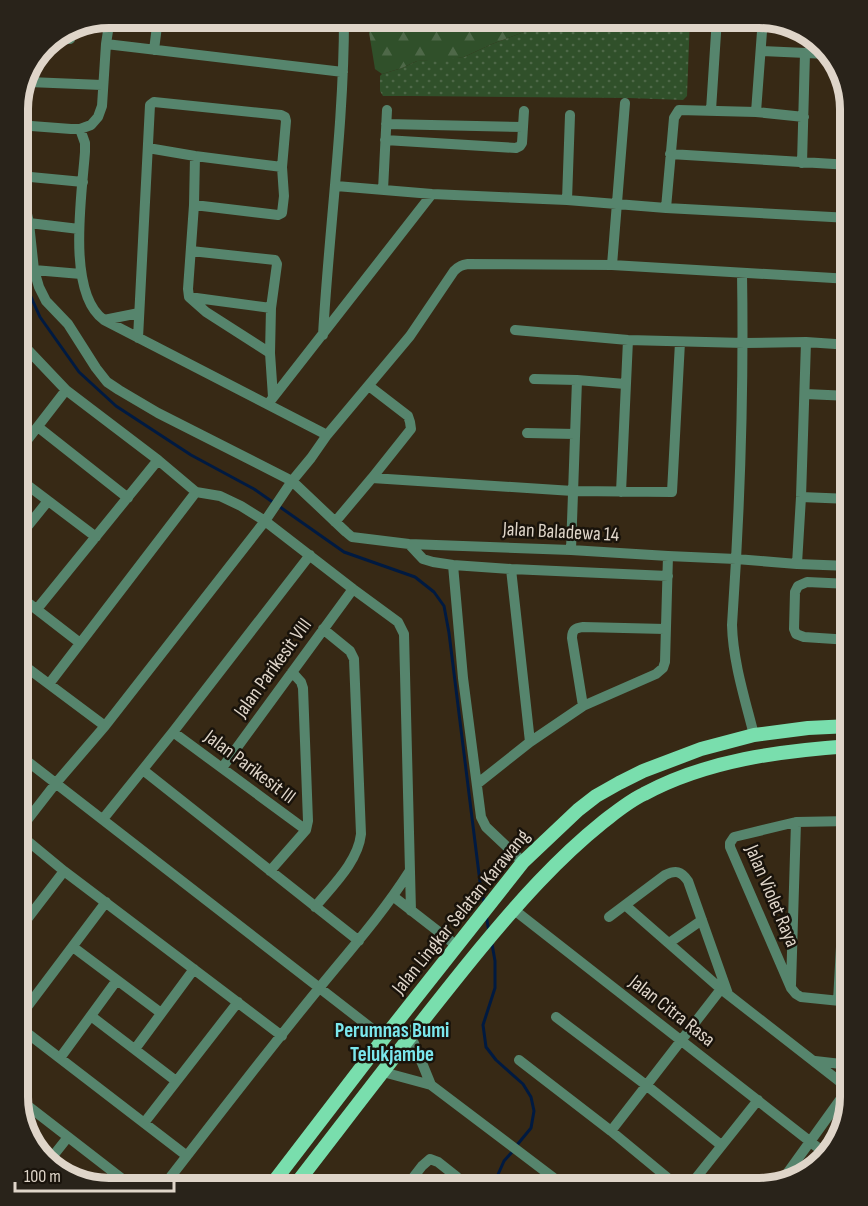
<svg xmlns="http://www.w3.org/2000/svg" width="868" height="1206" viewBox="0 0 868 1206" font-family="'Sofia Sans Condensed',sans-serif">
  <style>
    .grass { fill: url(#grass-dots) }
    .forest { fill: url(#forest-firs) }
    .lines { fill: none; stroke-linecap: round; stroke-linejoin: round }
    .stream { stroke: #001a41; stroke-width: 3 }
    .minor { stroke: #56856d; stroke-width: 10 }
    .major { stroke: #79dead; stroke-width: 14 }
    .labels { text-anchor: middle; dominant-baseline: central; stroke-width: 5; stroke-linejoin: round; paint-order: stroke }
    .street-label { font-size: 20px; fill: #dfd5c9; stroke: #19130b }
    .neighbourhood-label { font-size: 21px; font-weight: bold; fill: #7be7ed; stroke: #19130b }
    .rim { fill: none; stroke: #dfd5c9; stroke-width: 8 }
  </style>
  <defs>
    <pattern id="grass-dots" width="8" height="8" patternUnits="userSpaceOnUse" patternTransform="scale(1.5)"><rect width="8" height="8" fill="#30502a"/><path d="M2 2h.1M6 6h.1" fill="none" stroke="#4e6848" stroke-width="1.8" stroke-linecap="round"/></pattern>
    <pattern id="forest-firs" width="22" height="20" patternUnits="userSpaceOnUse" patternTransform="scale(1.5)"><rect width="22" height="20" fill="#30502a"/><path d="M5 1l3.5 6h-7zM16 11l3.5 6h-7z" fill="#4e6848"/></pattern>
  </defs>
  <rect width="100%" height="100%" fill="#372915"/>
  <!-- grass -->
  <path class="grass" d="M561,18H690L687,96L683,100L629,98L412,96H383L380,91V76L382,74L402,68L417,61L464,57L492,44Z"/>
  <!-- forest -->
  <path class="forest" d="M376,18H561L492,44L464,57L443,60L417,61L402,68L382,74L375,69L367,20Z"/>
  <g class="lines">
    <!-- stream -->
    <path class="stream" d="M18,268L40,317L79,372L116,406L191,455L254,489L274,503
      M280,507L344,552L415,577L434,592L444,606L449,633L480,882L484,902
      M486,915L489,932
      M492,944L495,961V988L483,1025L486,1047L496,1060L523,1084L531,1097L534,1111L531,1128L517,1145
      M492,1188L504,1161L513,1151"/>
    <!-- minor -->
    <path class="minor" d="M298,18L344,22
      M57,38L70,39
      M106,44L343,72
      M154,50L158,18
      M761,51L828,54
      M29,82L102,85
      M711,110L717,18
      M756,112L763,18
      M386,124L523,127
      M18,125L71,129H80L91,125L98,117L102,106L106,44L110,18
      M80,129L85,143V152C82,194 66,293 104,320L139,313
      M385,140L516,148L520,146L522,143L524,111
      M670,154L850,165
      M195,156L194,205L188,289L189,297L206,312L270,353
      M802,163L805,53
      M18,173L29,223L34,270L39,287L46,301L68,324L96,368L107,382L119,390L158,413L292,481L346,532L352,537L409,544L571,550L668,556L736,559L797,564L850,566
      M20,176L83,182
      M336,186L432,194L567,200L666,208L850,218
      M383,190L387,110
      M567,200L570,115
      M194,205L278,215L282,213L284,196L282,167
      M666,208L674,118L679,110L756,112L804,117
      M847,218L850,161
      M29,223L79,229
      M191,251L275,260L277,264L271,308L270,353L273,397
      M612,265L625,103
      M34,270L81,274
      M742,273C744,391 740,508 732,625C733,662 745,699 754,735
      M189,297L271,308
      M104,320L327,435
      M515,330L628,340L744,343L806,342L850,345
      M323,335C329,229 344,124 344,18
      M18,336L28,350L66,390L158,460L196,492L220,496L241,506L265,521L353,589L398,622L404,634L411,911
      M138,338L150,105L154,102L281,115L285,117L286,121L282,167L195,156L148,148
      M18,363L28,350
      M534,379L577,380L625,384
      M805,394L850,396
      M268,404L432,194
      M38,427L128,498
      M527,433L575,434
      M18,452L66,390
      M18,478L96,537
      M372,478L573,491L672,492L680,342
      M621,492L628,340
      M801,497L850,499
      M335,522L372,478L411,429L410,422L408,416L369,386
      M18,538L48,501
      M409,544L423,559L433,562L453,565L511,569L668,576
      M571,550L577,380
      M797,564L801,497L806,342
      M453,565L463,678L481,817L486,827L523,862
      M511,569L530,742
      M18,595L80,643
      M37,609L158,460
      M850,640L804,637L796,634L794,629L795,592L798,586L807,582L850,584
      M18,661L105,726
      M49,684L196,492
      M583,706L572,638C572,630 575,628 583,627L665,629
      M173,732L306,830
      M18,754L384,1038
      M222,768L353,589
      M143,770L359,941
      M477,784L530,742L583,706L656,674L663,668L665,662L668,556
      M103,819L173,732L310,555
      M18,832L56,783L105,726L265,521L292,481L311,458L327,435L410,336L454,271C459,266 462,265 468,264L612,265L850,279
      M18,833L64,871L282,1036
      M270,871L306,830L308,821L303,688L301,682L292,672
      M394,897L457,946
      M625,905L721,989L848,1088
      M315,907C332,886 358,862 361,834L354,659L350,651L323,629
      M513,909L826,1154
      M609,917L665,875C676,870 681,871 688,881L728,994
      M18,931L64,871
      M669,943L702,920
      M73,947L161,1013
      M791,985L796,822
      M838,1001L848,821
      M850,1002L801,997L796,994L791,988L730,847V843L734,837L796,822L850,821
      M91,1016L176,1081
      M556,1017L646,1085L721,1145
      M18,1019L106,902
      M18,1026L187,1156
      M411,1036L431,1085
      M135,1049L194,969
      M60,1058L117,980
      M519,1060L611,1131L680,1188
      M815,1061L850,1065
      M383,1072L431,1085L567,1188
      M19,1099L134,1188
      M144,1123L238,1002
      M611,1131L721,989
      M49,1161L68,1137
      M781,1182L850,1086
      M162,1188C214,1121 266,1053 320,987C351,949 383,913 409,872
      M405,1188L422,1166L430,1159L438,1162L457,1177
      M688,1188L758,1100"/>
    <!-- major -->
    <path class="major" d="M269,1188L384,1038L523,862L578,810L596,796L619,783L643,771L701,749L754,735L808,728L850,726
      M293,1188C355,1108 416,1027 480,949C518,903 557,859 603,822C616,812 629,801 644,794C707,760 780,751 850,746"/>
  </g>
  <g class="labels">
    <!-- street labels -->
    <g class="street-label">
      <text transform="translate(561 532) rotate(3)">Jalan Baladewa 14</text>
      <text transform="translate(273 668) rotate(-54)">Jalan Parikesit VIII</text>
      <text transform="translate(250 767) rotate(37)">Jalan Parikesit III</text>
      <text transform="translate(772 896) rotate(67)">Jalan Violet Raya</text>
      <text transform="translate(461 912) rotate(-51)">Jalan Lingkar Selatan Karawang</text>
      <text transform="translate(672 1011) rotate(38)">Jalan Citra Rasa</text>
    </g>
    <!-- neighbourhood labels -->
    <g class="neighbourhood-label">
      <text x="392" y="1030">Perumnas Bumi<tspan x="392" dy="24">Telukjambe</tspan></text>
    </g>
  </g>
  <!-- crop -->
  <path d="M0 0H868V1206H0ZM109 28H759A81 81 0 0 1 840 109V1097A81 81 0 0 1 759 1178H109A81 81 0 0 1 28 1097V109A81 81 0 0 1 109 28Z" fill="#29231a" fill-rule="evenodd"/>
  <path class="rim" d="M109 28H759A81 81 0 0 1 840 109V1097A81 81 0 0 1 759 1178H109A81 81 0 0 1 28 1097V109A81 81 0 0 1 109 28Z"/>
  <!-- scale -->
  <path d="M15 1182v9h159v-9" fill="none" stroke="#dfd5c9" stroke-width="3"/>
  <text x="24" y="1182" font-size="18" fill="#dfd5c9" stroke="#19130b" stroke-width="4.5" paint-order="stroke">100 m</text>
</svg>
